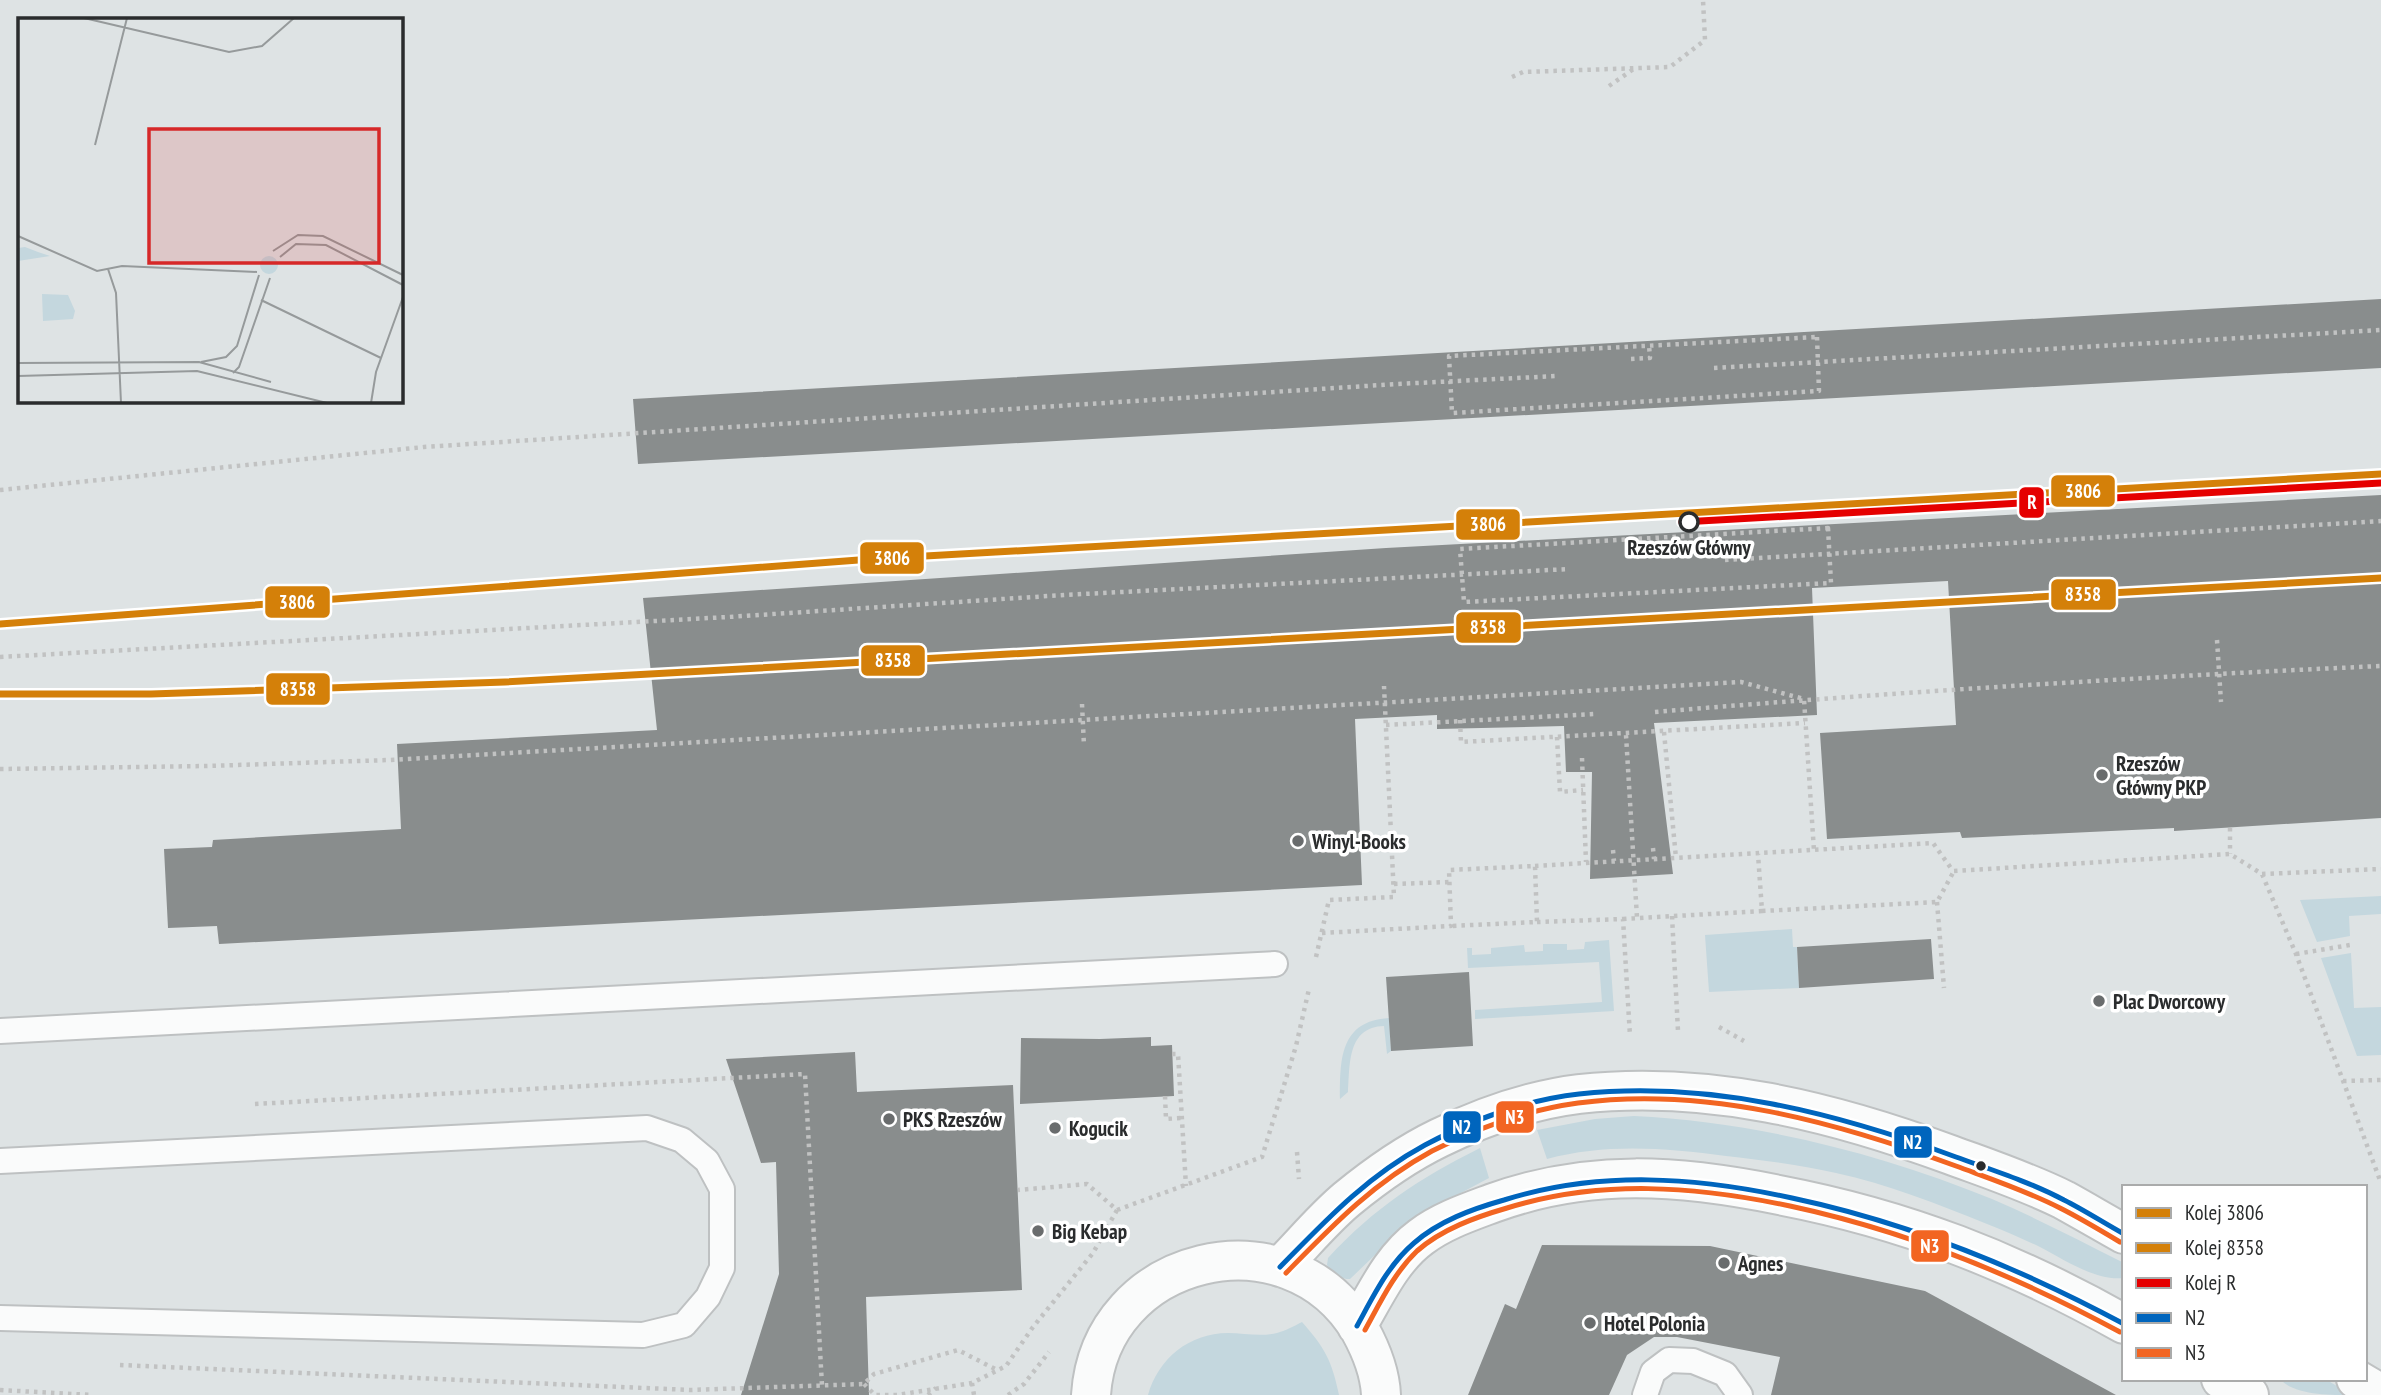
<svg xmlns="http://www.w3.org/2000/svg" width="2381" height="1395" viewBox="0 0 2381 1395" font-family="'PT Sans Narrow',sans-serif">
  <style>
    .green { fill: #c4d7de }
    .building { fill: #898d8d }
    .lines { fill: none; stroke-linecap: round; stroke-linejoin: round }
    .service-casing { stroke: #bec1c2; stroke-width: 28 }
    .minor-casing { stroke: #bec1c2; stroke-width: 42 }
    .path { stroke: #c1c2c2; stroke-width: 4.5; stroke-dasharray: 3.5 5; stroke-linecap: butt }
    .service { stroke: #fafbfb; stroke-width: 24 }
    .minor { stroke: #fafbfb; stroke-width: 38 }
    .bus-1-casing { stroke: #fff; stroke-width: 10 }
    .bus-2-casing { stroke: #fff; stroke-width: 10 }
    .bus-1 { stroke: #0065bd; stroke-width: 5 }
    .bus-2 { stroke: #f26522; stroke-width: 5 }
    .rail-1-casing { stroke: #fff; stroke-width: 12 }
    .rail-2-casing { stroke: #fff; stroke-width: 12 }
    .rail-3-casing { stroke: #fff; stroke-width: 12 }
    .rail-1 { stroke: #d48009; stroke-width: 7 }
    .rail-2 { stroke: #d48009; stroke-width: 7 }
    .rail-3 { stroke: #e50000; stroke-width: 7 }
    .stop-dot { fill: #fff; stroke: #2a2c2d; stroke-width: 3.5 }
    .poi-dot { fill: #696c6d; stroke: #fff; stroke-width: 2.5 }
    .bus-dot { fill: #2a2c2d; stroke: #fff; stroke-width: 2.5 }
    .labels { text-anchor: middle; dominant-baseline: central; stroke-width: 7; stroke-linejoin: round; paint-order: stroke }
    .stop-label { font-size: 21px; font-weight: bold; fill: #2a2c2d; stroke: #fff }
    .poi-label { font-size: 21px; font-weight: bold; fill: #2a2c2d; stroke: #fff; text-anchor: start }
    .inset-road { fill: none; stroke: #969a9b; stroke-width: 2 }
    .view { fill: #d62828; fill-opacity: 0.15; stroke: #d62828; stroke-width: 3.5 }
    .inset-edge { fill: none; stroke: #2a2c2d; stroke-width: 3.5 }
    .line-badge { stroke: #fff; stroke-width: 2.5 }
    .badge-label { font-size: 19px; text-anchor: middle; font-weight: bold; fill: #fff }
  </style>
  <rect width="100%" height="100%" fill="#dee3e4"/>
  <!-- green -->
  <path class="green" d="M2381,896V914L2349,916L2350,936L2317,942L2300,900Z
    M1792,929L1793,947H1797L1799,988L1709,992L1705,935Z
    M1609,940L1614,1011L1475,1019V1010L1602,1002L1599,962L1468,968L1467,948H1472V955L1491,954V948L1524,945L1525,952L1543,951V944H1567V950L1584,949L1585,942Z
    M2351,953L2354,1008L2381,1007V1055L2357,1056L2321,958Z
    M1389,1018L1391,1051L1387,1054L1384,1026C1347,1027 1350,1065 1348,1092L1340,1099C1340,1059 1340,1021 1389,1018Z
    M1634,1116C1755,1122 1880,1153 1992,1199C2036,1218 2079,1240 2122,1262L2124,1278C2095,1281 2065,1260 2040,1247C2023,1239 2005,1231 1987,1224C1938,1204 1887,1184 1836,1173C1800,1165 1762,1160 1726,1156C1666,1148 1606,1143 1547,1159L1537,1130L1595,1119Z
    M1480,1148L1489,1178L1427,1211L1400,1231L1350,1279C1342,1280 1332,1272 1327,1265L1328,1258C1374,1208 1420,1178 1480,1148Z
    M1302,1322C1325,1348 1332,1361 1339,1395H1148C1158,1359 1189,1333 1228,1333C1244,1333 1260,1337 1277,1333C1285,1331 1294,1326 1302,1322Z
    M2280,1379H2325L2352,1395C2329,1395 2294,1395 2280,1379Z"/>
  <!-- building -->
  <path class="building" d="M2381,299V368L638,464L633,399Z
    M2381,495V818L2174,831V828L1962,838L1960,832L1827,839L1820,733L1956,725L1948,581L1812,588L1817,715L1654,723L1673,874L1590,879L1592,772H1566L1564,726L1437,729V715L1355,719L1362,885L219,944L217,926L168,928L164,849L212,847L213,840L401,829L397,744L657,730L643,598L1386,548Z
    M1931,939L1934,979L1799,988L1797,947Z
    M1469,972L1473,1046L1391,1051L1386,977Z
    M1151,1037V1046L1172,1045L1174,1096L1020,1104L1021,1038L1100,1039Z
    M855,1052L857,1092L1013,1085L1022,1290L866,1297L869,1395H741L779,1274L776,1162L761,1163L726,1059Z
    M1542,1245L1710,1246L1925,1291L2116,1395H1771L1780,1357L1677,1337H1654L1627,1355L1609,1395H1468L1505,1304L1516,1309Z"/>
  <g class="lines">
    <defs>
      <path id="service" d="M0,1031L1275,964
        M0,1161L647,1128L682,1140L707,1161L722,1189V1268L708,1297L684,1325L643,1335L0,1318
        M1645,1395L1653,1372L1669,1360L1693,1361L1725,1374L1740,1395"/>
      <path id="minor" d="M1280,1267C1302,1245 1323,1219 1347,1199C1375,1176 1406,1154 1439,1138C1482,1117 1531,1100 1579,1094C1708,1080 1832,1111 1951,1155C1989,1169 2028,1182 2064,1200C2084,1211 2104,1223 2124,1234
        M1357,1326C1376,1294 1391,1259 1421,1237C1442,1221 1469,1212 1493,1203C1590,1168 1680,1175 1779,1195C1905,1219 2012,1261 2124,1324
        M2221,1379L2249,1395
        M2356,1379L2381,1394
        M1091,1395C1100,1255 1288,1210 1360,1330C1371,1350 1380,1372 1381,1395"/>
    </defs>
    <!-- service casing -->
    <use href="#service" class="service-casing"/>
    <!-- minor casing -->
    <use href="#minor" class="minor-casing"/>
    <!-- path -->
    <path class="path" d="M1512,77L1523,72L1670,67L1705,40L1703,0
      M1609,86L1635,68
      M1817,337L1819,391L1452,413L1449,356Z
      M1631,359L1650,358L1649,345
      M1714,368L2381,330
      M0,490L424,447L1397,384L1557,376
      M1828,528L1831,583L1464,602L1460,549Z
      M1642,551L1662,550L1661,538
      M1725,560L2381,521
      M2217,640L2221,702
      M0,657L728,617L1064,595L1569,569
      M1082,704L1084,746
      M1655,712C1897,692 2139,677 2381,666
      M1460,720L1461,742L1805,723
      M1386,725L1595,714
      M1664,732L1676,858
      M1626,735L1637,918
      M1557,737L1560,792L1583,790
      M1582,758L1586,862
      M0,769L207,766L389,760L1741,682L1804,699L1814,851
      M2230,828V854
      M1653,848L1654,859
      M1613,850L1614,861
      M1535,866L1933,843L1953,871
      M1954,871L2230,854L2262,874L2296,954L2381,1183
      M2262,874L2381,869
      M1394,884L1449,882
      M1937,902L1944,988
      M1762,911L1937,902L1954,871
      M1672,916L1678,1031
      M1623,919L1762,911L1758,854
      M1537,922L1623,919L1630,1036
      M1322,933L1451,926L1449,870L1535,866L1537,922L1451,926
      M2296,954L2350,945
      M1316,957L1329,900L1394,897L1384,686
      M1719,1027L1744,1041
      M1172,1054H1178L1186,1186
      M2343,1081L2381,1080
      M1165,1096L1166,1119L1182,1118
      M255,1104L805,1074L822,1386
      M1297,1152L1299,1179
      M1117,1210L1262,1157L1296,1046L1309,989
      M120,1365L690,1390L864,1384L874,1374L958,1350L997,1370
      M972,1383L974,1395
      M864,1384L875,1395H897L972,1383L1006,1366L1033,1327L1093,1253L1117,1210L1087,1184L1018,1190
      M0,1390L92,1395
      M928,1395L936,1388
      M1008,1395L1024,1384L1049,1352"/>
    <!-- service -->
    <use href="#service" class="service"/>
    <!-- minor -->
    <use href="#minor" class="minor"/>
    <defs>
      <path id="bus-1" d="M1280,1267C1326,1220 1366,1177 1425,1145C1472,1120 1526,1100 1579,1094C1709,1080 1836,1113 1956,1157C1992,1170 2030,1182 2064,1200C2084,1210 2104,1223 2124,1234
        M1357,1326C1373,1297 1388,1265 1414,1243C1439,1221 1472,1209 1504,1200C1600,1170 1696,1177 1792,1198C1910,1223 2018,1267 2124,1324"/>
      <path id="bus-2" d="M1286,1273C1332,1226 1373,1183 1432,1151C1477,1128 1527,1110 1578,1103C1706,1086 1836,1122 1956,1166C1991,1179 2027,1191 2060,1208C2080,1218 2100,1230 2120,1242
        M1365,1330C1380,1303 1394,1273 1417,1251C1442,1229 1476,1217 1507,1208C1601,1179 1695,1186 1790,1206C1907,1231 2015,1275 2120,1332"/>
    </defs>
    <!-- bus-1 casing -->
    <use href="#bus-1" class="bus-1-casing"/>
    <!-- bus-2 casing -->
    <use href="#bus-2" class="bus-2-casing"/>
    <!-- bus-1 -->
    <use href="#bus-1" class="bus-1"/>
    <!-- bus-2 -->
    <use href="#bus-2" class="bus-2"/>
    <defs>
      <path id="rail-1" d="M0,624L872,559L2381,474"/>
      <path id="rail-2" d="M0,694H151L505,682L2381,578"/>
      <path id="rail-3" d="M1682,522L2381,483"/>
    </defs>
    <!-- rail-1 casing -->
    <use href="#rail-1" class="rail-1-casing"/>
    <!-- rail-2 casing -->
    <use href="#rail-2" class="rail-2-casing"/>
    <!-- rail-3 casing -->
    <use href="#rail-3" class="rail-3-casing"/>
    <!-- rail-1 -->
    <use href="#rail-1" class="rail-1"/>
    <!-- rail-2 -->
    <use href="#rail-2" class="rail-2"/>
    <!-- rail-3 -->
    <use href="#rail-3" class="rail-3"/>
  </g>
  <!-- markers -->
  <circle class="stop-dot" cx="1689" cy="522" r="9"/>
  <g class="poi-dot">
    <circle cx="2102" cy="775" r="7"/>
    <circle cx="1298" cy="841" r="7"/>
    <circle cx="2099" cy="1001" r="7"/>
    <circle cx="889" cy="1119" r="7"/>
    <circle cx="1055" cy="1128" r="7"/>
    <circle cx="1038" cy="1231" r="7"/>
    <circle cx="1724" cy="1263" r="7"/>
    <circle cx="1590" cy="1323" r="7"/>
  </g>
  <circle class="bus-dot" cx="1981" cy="1166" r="6"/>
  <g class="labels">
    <!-- stop labels -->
    <g class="stop-label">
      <text x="1689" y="547">Rzeszów Główny</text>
    </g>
    <!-- poi labels -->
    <g class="poi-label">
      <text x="2116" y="763">Rzeszów<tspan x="2116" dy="24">Główny PKP</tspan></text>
      <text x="1312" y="841">Winyl-Books</text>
      <text x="2113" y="1001">Plac Dworcowy</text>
      <text x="903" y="1119">PKS Rzeszów</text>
      <text x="1069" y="1128">Kogucik</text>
      <text x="1052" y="1231">Big Kebap</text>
      <text x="1738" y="1263">Agnes</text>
      <text x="1604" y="1323">Hotel Polonia</text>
    </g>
  </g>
  <!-- overview -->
  <g transform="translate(18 18)">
    <rect width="385" height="385" fill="#dee3e4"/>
    <path d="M7,229L20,234L32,238L0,243V230ZM242 247a9 9 0 1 1 18 0a9 9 0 1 1-18 0ZM24,276L50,277L57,293L55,301L25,303Z" fill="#c4d7de"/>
    <path class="inset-road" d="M66,0L211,34L244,28L276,0M77,127L109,0M0,218L79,253L104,248L239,254M255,233L280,217L305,218L385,257M262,239L278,226L308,227L385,267M90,251L98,275L103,385M243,282L363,340M183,344L208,339L219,328L241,257M0,345L181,344L253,364M215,355L221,349L252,260M0,358L179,353L309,385M353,385L358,354L385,279"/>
    <path class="view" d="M131,111H361V245H131Z"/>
    <rect width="385" height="385" class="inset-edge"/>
  </g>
  <g class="line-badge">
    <rect x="2050" y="474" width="66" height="34" rx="7" fill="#d48009"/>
    <rect x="2018" y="486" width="27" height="33" rx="7" fill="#e50000"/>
    <rect x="1455" y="508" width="66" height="33" rx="7" fill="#d48009"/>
    <rect x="859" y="541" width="66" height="34" rx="7" fill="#d48009"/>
    <rect x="2050" y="578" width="67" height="33" rx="7" fill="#d48009"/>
    <rect x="264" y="585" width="67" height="34" rx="7" fill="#d48009"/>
    <rect x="1455" y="611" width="67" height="33" rx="7" fill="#d48009"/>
    <rect x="860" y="644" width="66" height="33" rx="7" fill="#d48009"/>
    <rect x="265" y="672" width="66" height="34" rx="7" fill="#d48009"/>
    <rect x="1495" y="1100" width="40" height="34" rx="7" fill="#f26522"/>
    <rect x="1442" y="1110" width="40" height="34" rx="7" fill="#0065bd"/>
    <rect x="1893" y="1125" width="40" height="34" rx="7" fill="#0065bd"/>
    <rect x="1910" y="1229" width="40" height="34" rx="7" fill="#f26522"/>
  </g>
  <g class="badge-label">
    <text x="2083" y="498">3806</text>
    <text x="2032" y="509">R</text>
    <text x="1488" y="531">3806</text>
    <text x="892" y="565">3806</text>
    <text x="2083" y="601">8358</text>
    <text x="297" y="609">3806</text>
    <text x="1488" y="634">8358</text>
    <text x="893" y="667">8358</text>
    <text x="298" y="696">8358</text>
    <text x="1515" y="1124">N3</text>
    <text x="1462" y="1134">N2</text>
    <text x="1913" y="1149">N2</text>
    <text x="1930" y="1253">N3</text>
  </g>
  <!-- legend -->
  <rect x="2122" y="1185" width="245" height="196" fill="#ffffff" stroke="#aaabab" stroke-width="2"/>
  <rect x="2136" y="1208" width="35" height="10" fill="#d48009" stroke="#aaabab" stroke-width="2"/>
  <text x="2185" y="1220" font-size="21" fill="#2a2c2d">Kolej 3806</text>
  <rect x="2136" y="1243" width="35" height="10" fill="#d48009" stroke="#aaabab" stroke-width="2"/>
  <text x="2185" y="1255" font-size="21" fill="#2a2c2d">Kolej 8358</text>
  <rect x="2136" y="1278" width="35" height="10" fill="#e50000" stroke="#aaabab" stroke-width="2"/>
  <text x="2185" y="1290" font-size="21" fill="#2a2c2d">Kolej R</text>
  <rect x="2136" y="1313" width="35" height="10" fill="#0065bd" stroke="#aaabab" stroke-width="2"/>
  <text x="2185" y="1325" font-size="21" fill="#2a2c2d">N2</text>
  <rect x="2136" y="1348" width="35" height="10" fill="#f26522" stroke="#aaabab" stroke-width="2"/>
  <text x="2185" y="1360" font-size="21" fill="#2a2c2d">N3</text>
</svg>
